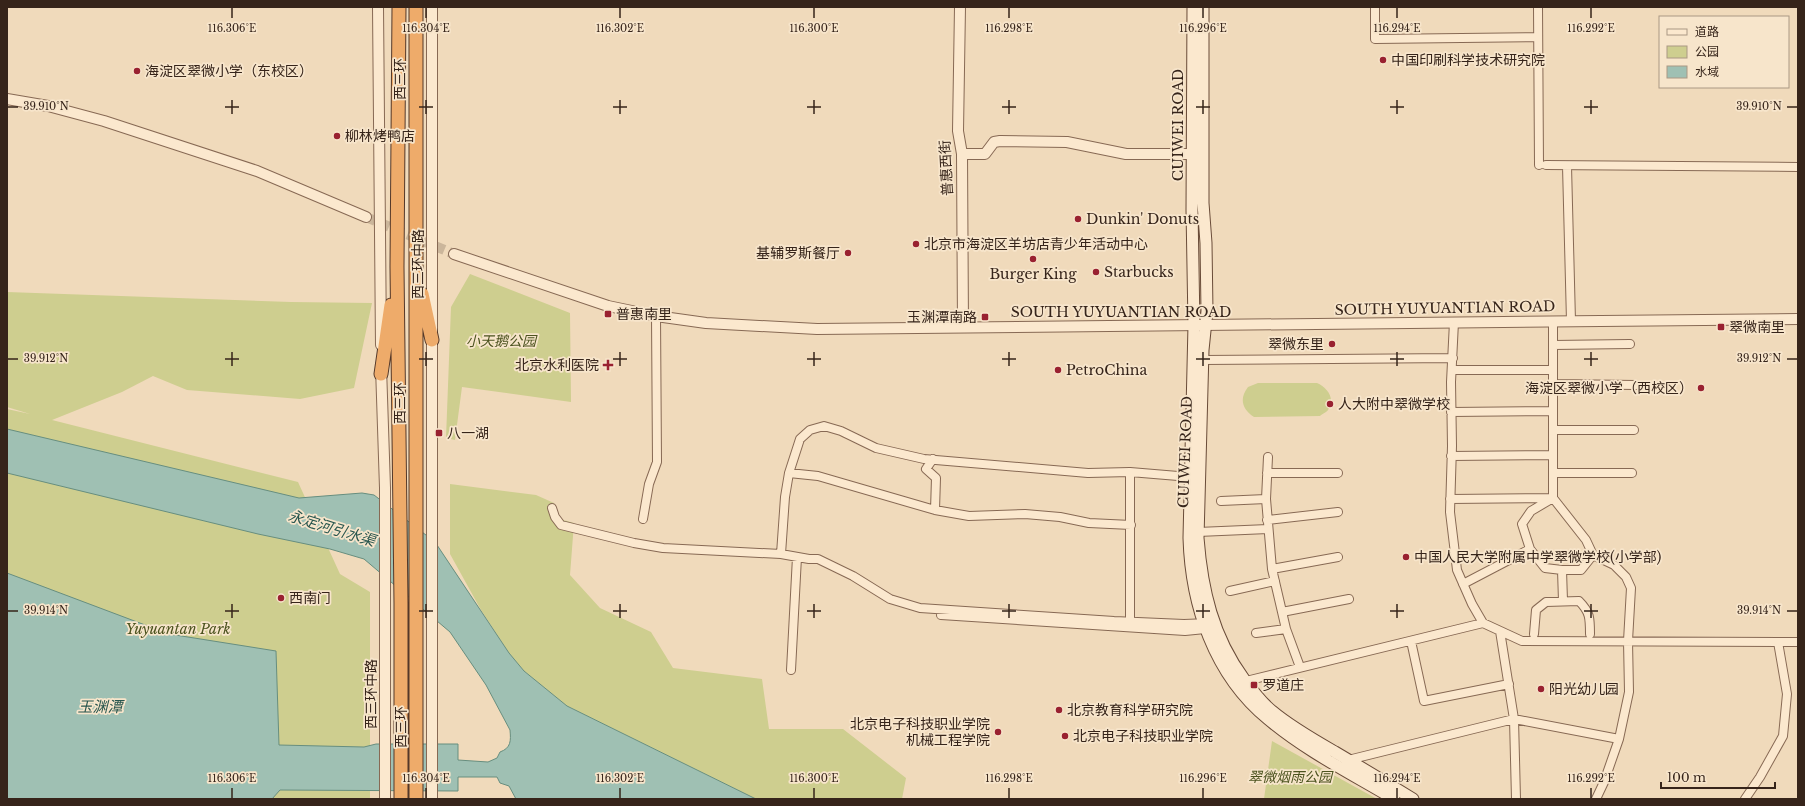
<svg xmlns="http://www.w3.org/2000/svg" width="1805" height="806" viewBox="0 0 1805 806" font-family="'Libre Baskerville','Noto Sans SC',serif">
  <style>
    .green { fill: #cece8f }
    .water { fill: #9fc0b3; stroke: #678e7f }
    .lines { fill: none; stroke-linecap: round; stroke-linejoin: round }
    .tertiary-tunnel { stroke: #cbb69b; stroke-width: 10; stroke-dasharray: 10 5; stroke-linecap: butt }
    .minor-casing { stroke: #876954; stroke-width: 10 }
    .tertiary-casing { stroke: #876954; stroke-width: 12 }
    .secondary-casing { stroke: #694b38; stroke-width: 13 }
    .trunk-casing { stroke: #543829; stroke-width: 15 }
    .minor { stroke: #fbe8ce; stroke-width: 8 }
    .tertiary { stroke: #fbe8ce; stroke-width: 10 }
    .secondary { stroke: #fbe8ce; stroke-width: 11 }
    .trunk { stroke: #eeab6a; stroke-width: 13 }
    .ticks { fill: none; stroke: #36241a; stroke-width: 1.5 }
    .poi-dot { fill: #992130; stroke: #f7e5cb; stroke-width: 1.5 }
    .labels { text-anchor: middle; dominant-baseline: central; stroke-width: 3.5; stroke-linejoin: round; paint-order: stroke }
    .poi-label { font-size: 14px; fill: #36241a; stroke: #f7e5cb; text-anchor: start }
    .street-label { font-size: 14px; fill: #36241a; stroke: #f7e5cb }
    .park-label { font-size: 14px; font-style: italic; fill: #4c531f; stroke: #f7e5cb }
    .water-label { font-size: 15px; font-style: italic; fill: #28564e; stroke: #f7e5cb }
    .ticks-label { font-size: 10px; text-anchor: middle; fill: #36241a; stroke: #f7e5cb; stroke-width: 3.5; stroke-linejoin: round; paint-order: stroke }
  </style>
  <rect width="100%" height="100%" fill="#f0dabb"/>
  <!-- green -->
  <path class="green" d="M470,274L570,313L571,402L462,387L455,440L446,438L451,307Z
    M7,292L291,302L372,303L354,388L300,399L187,390L153,376L122,392L52,420L298,482L340,574L370,592V799H7V409L30,414L7,407Z
    M1258,383H1317C1327,387 1336,399 1328,410C1327,412 1322,414 1320,416L1254,417C1242,409 1239,399 1248,387Z
    M450,484L536,495L554,503L560,519L574,523L570,575L600,608L651,632L673,668L762,679L769,729H843L906,778L902,799H756L567,706L524,671L509,653L481,610L450,554Z
    M1272,741L1377,799H1264Z"/>
  <!-- water -->
  <path class="water" d="M7,429L299,498L362,493L374,495L435,542L509,653L524,671L567,706L756,799H516L509,786L500,783L497,777H458V791L280,790L272,799H7V573L169,634L276,651L279,745L364,747L376,744H458V760L488,762L497,758L500,752C511,748 511,741 510,730L486,685L450,632L364,559L330,549L258,534L7,473Z"/>
  <g class="lines">
    <!-- tertiary-tunnel -->
    <path class="tertiary-tunnel" d="M366,217L454,254"/>
    <defs>
      <path id="minor" d="M1375,7V39L1538,37
        M1538,7L1539,165
        M1546,165L1798,167
        M1567,166L1571,321
        M1553,321V498L1586,540L1593,555L1614,565L1626,577L1631,588L1628,641L1629,692L1619,739L1604,782L1596,799
        M1454,322L1451,382L1452,446L1450,512L1457,570L1472,604L1483,623L1522,641L1798,642
        M1553,345L1630,344
        M1203,360L1453,358
        M1452,370H1553
        M1553,384L1636,385
        M1451,412L1553,411
        M1553,430H1634
        M1451,456L1553,455
        M1268,457L1266,499L1272,569L1286,629L1300,667
        M933,459L926,469L936,478L935,510
        M1130,472V625
        M789,473L818,476L935,510L969,516L1025,514L1060,517L1089,523L1131,525
        M1267,473H1338
        M1553,473H1632
        M1553,498L1531,511L1522,524L1530,549L1545,568L1562,570H1581L1593,555
        M1450,499L1552,498
        M1221,501L1266,499
        M552,508L555,517L561,525L634,543L663,548L781,554L809,559H818L853,576L890,599L920,608L1114,621L1184,624L1209,623
        M643,519L649,484L657,462L656,316
        M1267,520L1338,512
        M1198,532L1268,529
        M781,554L785,497L789,473L800,439L810,430L824,426L841,431L876,448L924,459L1088,473L1130,472L1190,477
        M1272,569L1338,557
        M1562,570L1563,601
        M1463,584L1530,549
        M1230,591L1275,581
        M1282,612L1349,599
        M941,615L1185,631L1205,629L1209,626
        M1500,631L1514,719L1516,799
        M1256,633L1286,629
        M1534,634L1536,610L1546,602L1579,601C1590,612 1590,618 1590,634
        M1411,641L1424,701L1509,684
        M791,670L797,557
        M1246,681L1483,623
        M1348,760L1514,719L1619,739
        M1745,799L1760,777L1783,736L1787,694L1778,642"/>
      <path id="tertiary" d="M378,7L381,345
        M432,7V799
        M960,7L958,131L962,154L963,327
        M7,99L48,106L104,121L257,171L366,217
        M962,154H985L994,142L1000,141L1067,142L1126,154H1193
        M454,254L608,306L656,316L706,323L817,329L1798,319
        M381,367L385,488V799"/>
      <path id="secondary" d="M1193,7L1192,210L1194,325L1189,538C1191,605 1214,675 1268,719C1306,751 1352,774 1394,799
        M1203,7V203L1206,243L1207,311L1203,350L1198,538C1202,590 1213,637 1244,679C1252,690 1262,703 1272,711C1291,727 1314,740 1335,752C1362,768 1387,783 1413,799"/>
      <path id="trunk" d="M399,7L397,267L401,603V799
        M416,7V799
        M422,294L432,340
        M381,374L391,305"/>
    </defs>
    <!-- minor casing -->
    <use href="#minor" class="minor-casing"/>
    <!-- tertiary casing -->
    <use href="#tertiary" class="tertiary-casing"/>
    <!-- secondary casing -->
    <use href="#secondary" class="secondary-casing"/>
    <!-- trunk casing -->
    <use href="#trunk" class="trunk-casing"/>
    <!-- minor -->
    <use href="#minor" class="minor"/>
    <!-- tertiary -->
    <use href="#tertiary" class="tertiary"/>
    <!-- secondary -->
    <use href="#secondary" class="secondary"/>
    <!-- trunk -->
    <use href="#trunk" class="trunk"/>
  </g>
  <!-- ticks -->
  <path class="ticks" d="M232,8V18M426,8V18M620,8V18M814,8V18M1009,8V18M1203,8V18M1397,8V18M1591,8V18M232,100V114M426,100V114M620,100V114M814,100V114M1009,100V114M1203,100V114M1397,100V114M1591,100V114M8,107H18M225,107H239M419,107H433M613,107H627M807,107H821M1002,107H1016M1196,107H1210M1390,107H1404M1584,107H1598M1787,107H1797M232,352V366M426,352V366M620,352V366M814,352V366M1009,352V366M1203,352V366M1397,352V366M1591,352V366M8,359H18M225,359H239M419,359H433M613,359H627M807,359H821M1002,359H1016M1196,359H1210M1390,359H1404M1584,359H1598M1787,359H1797M232,604V618M426,604V618M620,604V618M814,604V618M1009,604V618M1203,604V618M1397,604V618M1591,604V618M8,611H18M225,611H239M419,611H433M613,611H627M807,611H821M1002,611H1016M1196,611H1210M1390,611H1404M1584,611H1598M1787,611H1797M232,788V798M426,788V798M620,788V798M814,788V798M1009,788V798M1203,788V798M1397,788V798M1591,788V798"/>
  <!-- markers -->
  <g class="poi-dot">
    <circle cx="1383" cy="60" r="4"/>
    <circle cx="137" cy="71" r="4"/>
    <circle cx="337" cy="136" r="4"/>
    <circle cx="1078" cy="219" r="4"/>
    <circle cx="916" cy="244" r="4"/>
    <circle cx="848" cy="253" r="4"/>
    <circle cx="1033" cy="259" r="4"/>
    <circle cx="1096" cy="272" r="4"/>
    <rect x="604" y="310" width="8" height="8" rx="2"/>
    <rect x="981" y="313" width="8" height="8" rx="2"/>
    <rect x="1717" y="323" width="8" height="8" rx="2"/>
    <circle cx="1332" cy="344" r="4"/>
    <path d="M606 359h4v4h4v4h-4v4h-4v-4h-4v-4h4z"/>
    <circle cx="1058" cy="370" r="4"/>
    <circle cx="1701" cy="388" r="4"/>
    <circle cx="1330" cy="404" r="4"/>
    <rect x="435" y="429" width="8" height="8" rx="2"/>
    <circle cx="1406" cy="557" r="4"/>
    <circle cx="281" cy="598" r="4"/>
    <rect x="1250" y="681" width="8" height="8" rx="2"/>
    <circle cx="1541" cy="689" r="4"/>
    <circle cx="1059" cy="710" r="4"/>
    <circle cx="998" cy="732" r="4"/>
    <circle cx="1065" cy="736" r="4"/>
  </g>
  <g class="labels">
    <!-- poi labels -->
    <g class="poi-label">
      <text x="1391" y="60">中国印刷科学技术研究院</text>
      <text x="145" y="71">海淀区翠微小学（东校区）</text>
      <text x="345" y="136">柳林烤鸭店</text>
      <text x="1086" y="219">Dunkin' Donuts</text>
      <text x="924" y="244">北京市海淀区羊坊店青少年活动中心</text>
      <text x="840" y="253" text-anchor="end">基辅罗斯餐厅</text>
      <text x="1104" y="272">Starbucks</text>
      <text x="1033" y="274" text-anchor="middle">Burger King</text>
      <text x="616" y="314">普惠南里</text>
      <text x="977" y="317" text-anchor="end">玉渊潭南路</text>
      <text x="1729" y="327">翠微南里</text>
      <text x="1324" y="344" text-anchor="end">翠微东里</text>
      <text x="599" y="365" text-anchor="end">北京水利医院</text>
      <text x="1066" y="370">PetroChina</text>
      <text x="1693" y="388" text-anchor="end">海淀区翠微小学（西校区）</text>
      <text x="1338" y="404">人大附中翠微学校</text>
      <text x="447" y="433">八一湖</text>
      <text x="1414" y="557">中国人民大学附属中学翠微学校(小学部)</text>
      <text x="289" y="598">西南门</text>
      <text x="1262" y="685">罗道庄</text>
      <text x="1549" y="689">阳光幼儿园</text>
      <text x="1067" y="710">北京教育科学研究院</text>
      <text x="990" y="724" text-anchor="end">北京电子科技职业学院<tspan x="990" dy="16">机械工程学院</tspan></text>
      <text x="1073" y="736">北京电子科技职业学院</text>
    </g>
    <!-- street labels -->
    <g class="street-label">
      <text transform="translate(400 79) rotate(-90)">西三环</text>
      <text transform="translate(1178 125) rotate(-90)">CUIWEI ROAD</text>
      <text transform="translate(946 168) rotate(-93)">普惠西街</text>
      <text transform="translate(418 264) rotate(-90)">西三环中路</text>
      <text transform="translate(1445 308) rotate(-1)">SOUTH YUYUANTIAN ROAD</text>
      <text x="1121" y="312">SOUTH YUYUANTIAN ROAD</text>
      <text transform="translate(400 403) rotate(-90)">西三环</text>
      <text transform="translate(1185 452) rotate(-88)">CUIWEI ROAD</text>
      <text transform="translate(371 694) rotate(-90)">西三环中路</text>
      <text transform="translate(401 727) rotate(-90)">西三环</text>
    </g>
    <!-- park labels -->
    <g class="park-label">
      <text x="501" y="341">小天鹅公园</text>
      <text x="178" y="629">Yuyuantan Park</text>
      <text x="1290" y="777">翠微烟雨公园</text>
    </g>
    <!-- water labels -->
    <g class="water-label">
      <text transform="translate(332 528) rotate(17)">永定河引水渠</text>
      <text x="100" y="706">玉渊潭</text>
    </g>
  </g>
  <g class="ticks-label">
    <text x="232" y="32">116.306°E</text>
    <text x="426" y="32">116.304°E</text>
    <text x="620" y="32">116.302°E</text>
    <text x="814" y="32">116.300°E</text>
    <text x="1009" y="32">116.298°E</text>
    <text x="1203" y="32">116.296°E</text>
    <text x="1397" y="32">116.294°E</text>
    <text x="1591" y="32">116.292°E</text>
    <text x="1759" y="110">39.910°N</text>
    <text x="46" y="110">39.910°N</text>
    <text x="1759" y="362">39.912°N</text>
    <text x="46" y="362">39.912°N</text>
    <text x="1759" y="614">39.914°N</text>
    <text x="46" y="614">39.914°N</text>
    <text x="232" y="782">116.306°E</text>
    <text x="426" y="782">116.304°E</text>
    <text x="620" y="782">116.302°E</text>
    <text x="814" y="782">116.300°E</text>
    <text x="1009" y="782">116.298°E</text>
    <text x="1203" y="782">116.296°E</text>
    <text x="1397" y="782">116.294°E</text>
    <text x="1591" y="782">116.292°E</text>
  </g>
  <!-- border -->
  <rect width="1805" height="806" fill="none" stroke="#36241a" stroke-width="16"/>
  <!-- legend -->
  <rect x="1659" y="16" width="130" height="72" fill="#f7e5cb" stroke="#aa9884"/>
  <rect x="1667" y="29" width="20" height="6" fill="#fbe8ce" stroke="#aa9884"/>
  <text x="1695" y="36" font-size="12" fill="#36241a">道路</text>
  <rect x="1667" y="46" width="20" height="12" fill="#cece8f" stroke="#aa9884"/>
  <text x="1695" y="56" font-size="12" fill="#36241a">公园</text>
  <rect x="1667" y="66" width="20" height="12" fill="#9fc0b3" stroke="#aa9884"/>
  <text x="1695" y="76" font-size="12" fill="#36241a">水域</text>
  <!-- scale -->
  <path d="M1661 782v6h114v-6" fill="none" stroke="#36241a" stroke-width="2"/>
  <text x="1667" y="782" font-size="12" fill="#36241a" stroke="#f7e5cb" stroke-width="3" paint-order="stroke">100 m</text>
</svg>
